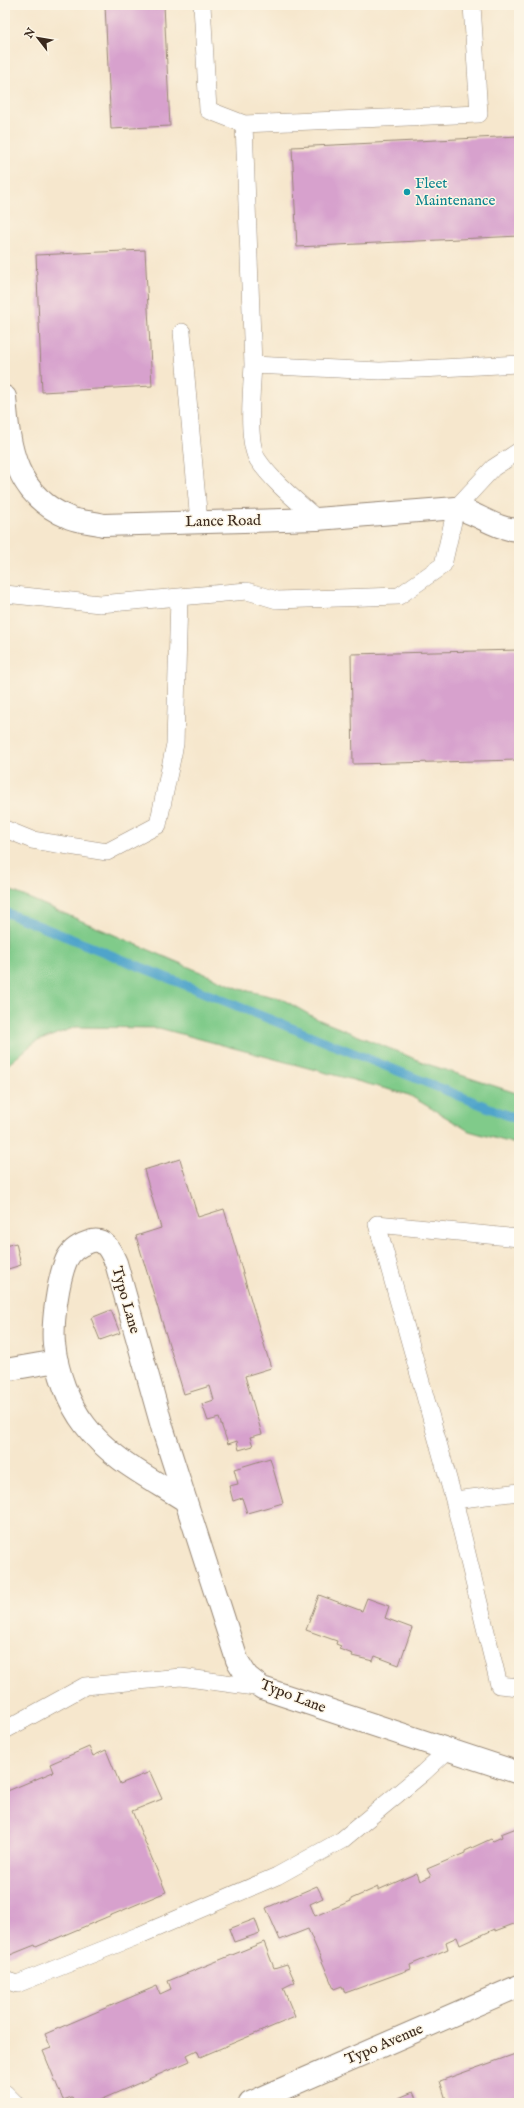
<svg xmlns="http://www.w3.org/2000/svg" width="524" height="2108" viewBox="0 0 524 2108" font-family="'IM FELL English',serif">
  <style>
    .green { fill: #80cb8a; stroke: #5e7a54 }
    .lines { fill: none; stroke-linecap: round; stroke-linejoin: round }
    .stream { stroke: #50a4cb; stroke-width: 9 }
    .building { fill: #d7a1cd }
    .service-casing { stroke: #988876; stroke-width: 18 }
    .minor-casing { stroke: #988876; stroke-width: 24 }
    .service { stroke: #fff; stroke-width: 17 }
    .minor { stroke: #fff; stroke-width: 22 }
    .culture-dot { fill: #0f9aa8; stroke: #fcf5e5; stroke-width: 1.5 }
    .labels { text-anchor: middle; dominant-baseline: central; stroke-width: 3; stroke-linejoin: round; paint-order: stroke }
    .culture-label { font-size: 15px; fill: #0d838f; stroke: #fcf5e5; text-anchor: start }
    .street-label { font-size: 15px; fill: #3b2a1e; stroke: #fcf5e5 }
  </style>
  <rect width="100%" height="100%" fill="#fcf5e5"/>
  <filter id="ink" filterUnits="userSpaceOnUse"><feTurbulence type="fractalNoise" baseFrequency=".025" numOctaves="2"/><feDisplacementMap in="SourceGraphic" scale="8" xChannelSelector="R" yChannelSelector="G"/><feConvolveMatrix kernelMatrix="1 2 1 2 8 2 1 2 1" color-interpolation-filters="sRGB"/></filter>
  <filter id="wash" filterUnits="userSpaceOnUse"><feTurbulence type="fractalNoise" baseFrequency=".012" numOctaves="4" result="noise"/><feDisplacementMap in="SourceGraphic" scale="16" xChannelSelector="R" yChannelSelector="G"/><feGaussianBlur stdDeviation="0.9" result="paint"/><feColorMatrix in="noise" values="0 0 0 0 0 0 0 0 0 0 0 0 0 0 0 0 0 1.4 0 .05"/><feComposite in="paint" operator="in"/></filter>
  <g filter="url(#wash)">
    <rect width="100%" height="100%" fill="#f6e7cd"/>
    <!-- green -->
    <path class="green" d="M5,888L240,989L282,999L317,1019L430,1065L519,1094V1145L469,1131L409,1095L159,1028L76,1027L35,1042L5,1067Z"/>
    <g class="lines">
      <!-- stream -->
      <path class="stream" d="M5,912L519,1120"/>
    </g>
    <g id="blocks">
      <!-- building -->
      <path class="building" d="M105,5H164L170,126L111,129Z
        M519,136V236L297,247L292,147Z
        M145,250L152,386L42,392L36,255Z
        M519,650V760L353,764L351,654Z
        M180,1159L198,1217L224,1209L271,1368L245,1376L262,1434L250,1437L253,1446L239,1450L237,1441L228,1444L219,1418L208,1421L202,1404L214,1400L210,1386L184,1394L136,1236L161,1228L144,1170Z
        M16,1243L21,1265L5,1270V1246Z
        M111,1310L120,1333L100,1340L91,1318Z
        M270,1458L283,1503L247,1513L242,1498L233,1501L229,1486L238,1484L234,1469Z
        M319,1595L362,1611L367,1598L389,1606L385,1618L412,1628L399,1665L375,1656L373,1661L352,1656L353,1654L339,1649L341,1646L336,1644L337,1641L306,1630Z
        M89,1747L93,1756L106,1750L120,1784L150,1772L162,1799L132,1811L166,1892L36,1947L35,1945L5,1957V1792L53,1772L50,1764Z
        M519,1827V1922L495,1931V1929L460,1945L457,1937L446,1942L448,1949L410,1965L411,1969L345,1993L342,1986L334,1989L308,1929L280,1940L266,1908L317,1886L323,1898L310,1904L315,1916L351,1901V1899L378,1887V1890L417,1873L420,1881L431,1876L427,1869L465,1853V1851L491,1839L493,1841L502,1837L501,1834Z
        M255,1919L260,1933L234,1942L229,1929Z
        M264,1942L274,1968L287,1964L295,1982L283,1988L295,2017L200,2057L197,2050L187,2055L190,2061L93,2103H75L72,2097L63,2100L43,2051L51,2048L45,2034L157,1986L160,1994L171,1989L168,1981Z
        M518,2053L519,2103H447L440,2081Z
        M413,2092L418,2103H387Z"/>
    </g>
  </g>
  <g filter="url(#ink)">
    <use href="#blocks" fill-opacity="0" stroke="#988876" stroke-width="1"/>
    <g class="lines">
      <defs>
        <path id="service" d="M202,5L208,110L244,124
          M182,332L199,522
          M253,365L244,124L479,114L472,5
          M317,519C297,501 273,482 258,460C246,442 252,387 253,365L380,371L519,364
          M5,594L100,604L247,591L277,600L399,596L443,565L456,508L493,468L519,451
          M5,829L32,840L107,852L158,825L175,744L179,597
          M519,1238L377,1224L454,1500L499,1685L519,1687
          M454,1500L519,1492
          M5,1730L85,1686L181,1677L262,1688
          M5,1980L17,1984L140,1935L277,1876L342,1840L423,1773L448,1750
          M5,2093L15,2103"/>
        <path id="minor" d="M5,397C9,450 16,496 70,518C80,522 93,522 103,525L317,519L456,508C478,513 496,530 519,530
          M5,1370L57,1361
          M186,1501C152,1479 110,1459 85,1425C68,1403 57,1372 54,1344C52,1323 58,1280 66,1261C70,1251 80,1245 89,1242C105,1236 111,1252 116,1263L163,1430L237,1660L247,1676L262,1688L519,1773
          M250,2103L519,1986"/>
      </defs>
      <!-- service casing -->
      <use href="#service" class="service-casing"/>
      <!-- minor casing -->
      <use href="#minor" class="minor-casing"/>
      <!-- service -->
      <use href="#service" class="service"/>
      <!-- minor -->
      <use href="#minor" class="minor"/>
    </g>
  </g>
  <!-- markers -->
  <circle class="culture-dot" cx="407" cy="192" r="4"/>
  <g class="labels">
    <!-- culture labels -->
    <g class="culture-label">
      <text x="415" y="183">Fleet<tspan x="415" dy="17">Maintenance</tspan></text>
    </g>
    <!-- street labels -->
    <g class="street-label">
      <text transform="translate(223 521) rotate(-1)">Lance Road</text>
      <text transform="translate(126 1300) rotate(74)">Typo Lane</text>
      <text transform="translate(293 1696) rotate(21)">Typo Lane</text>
      <text transform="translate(384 2044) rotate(-23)">Typo Avenue</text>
    </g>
  </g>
  <!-- margin -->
  <rect width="524" height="2108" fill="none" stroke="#fcf5e5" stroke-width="20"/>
  <!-- north arrow -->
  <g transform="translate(38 38) rotate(301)" stroke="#fcf5e5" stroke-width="3" paint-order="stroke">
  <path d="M0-3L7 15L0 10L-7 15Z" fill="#3b2a1e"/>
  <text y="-6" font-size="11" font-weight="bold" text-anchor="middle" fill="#3b2a1e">N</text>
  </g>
</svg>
